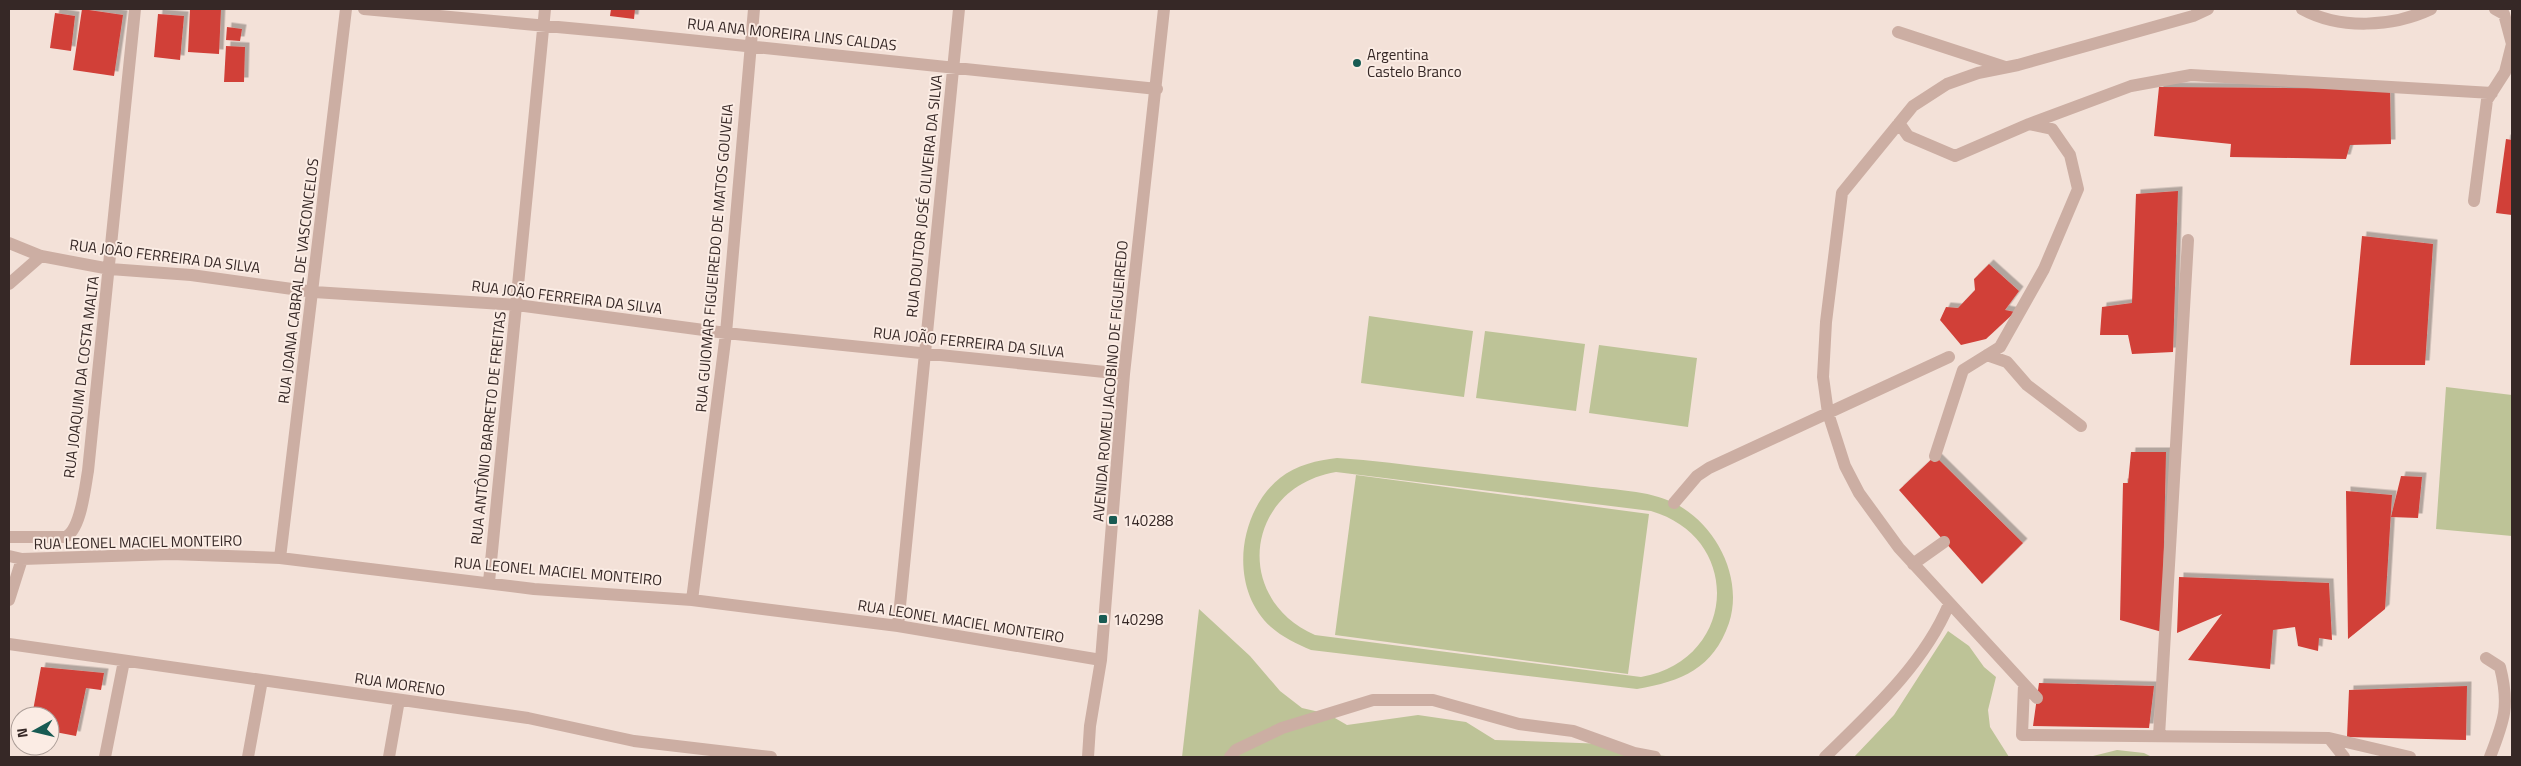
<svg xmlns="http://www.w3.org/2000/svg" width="2521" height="766" viewBox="0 0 2521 766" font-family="'Titillium Web',sans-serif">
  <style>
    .green { fill: #bdc397; fill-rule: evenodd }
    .building { fill: #d13f38; filter: url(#shadow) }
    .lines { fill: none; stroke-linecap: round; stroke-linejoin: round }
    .minor { stroke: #ccaea3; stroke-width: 12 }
    .poi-dot { fill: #185b53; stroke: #fbece4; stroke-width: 2 }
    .labels { text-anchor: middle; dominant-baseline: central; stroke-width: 4; stroke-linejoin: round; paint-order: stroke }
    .street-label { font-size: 15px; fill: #362826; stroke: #fbece4 }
    .poi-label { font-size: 15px; fill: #362826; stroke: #fbece4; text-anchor: start }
  </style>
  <defs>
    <filter id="shadow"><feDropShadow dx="4.5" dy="-4.5" stdDeviation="0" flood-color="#0004"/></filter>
  </defs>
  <rect width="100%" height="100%" fill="#f3e1d8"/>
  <!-- green -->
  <path class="green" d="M1369,316L1473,331L1464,397L1361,383Z
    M1485,331L1585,344L1576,411L1476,398Z
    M1599,345L1697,358L1688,427L1589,413Z
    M2446,387L2512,395V536L2436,529Z
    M1337,458C1372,460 1407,465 1442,469C1490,475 1537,480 1585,486C1613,490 1648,490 1674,503C1715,523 1744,577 1729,623C1713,669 1682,681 1637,689L1311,650C1297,644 1282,637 1271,627C1228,588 1238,512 1280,478C1296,465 1318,460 1337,458ZM1336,472L1651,511C1744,538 1737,660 1641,677L1315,635C1231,598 1246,487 1336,472Z
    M1356,475L1649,514L1628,674L1335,635Z
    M1199,609L1250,656L1280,691L1302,708L1328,714L1347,725L1418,715L1466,722L1495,740L1607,744L1634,753L1676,757H1182Z
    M1948,631L1969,646L1984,667L1996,677L1988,710L1990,727L2009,757H1854L1894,715Z
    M2117,750L2144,753L2152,757H2089Z"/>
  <!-- building -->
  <path class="building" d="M82,9L123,15L114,76L73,70Z
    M190,9H221L219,54L188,52Z
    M611,9H635L634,19L610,16Z
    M55,13L75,16L71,51L50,48Z
    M158,14L184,16L180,60L154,57Z
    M227,27L242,29L240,41L226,40Z
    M226,46L245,47L244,82H224Z
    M2159,87L2390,89L2391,144L2350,145L2346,159L2230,157L2231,144L2154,136Z
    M2506,139L2512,140V215L2496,213Z
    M2178,191L2173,352L2132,354L2128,335H2100L2102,307L2132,303L2136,194Z
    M2362,236L2433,244L2425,365H2350Z
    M1989,264L2019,291L2005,310L2015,312L1986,339L1961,345L1940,320L1946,307L1958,308L1975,290L1974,279Z
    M2131,452H2166L2162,632L2120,620L2123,483H2128Z
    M1935,456L2023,543L1982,584L1899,490Z
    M2401,476L2422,477L2418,518L2391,517Z
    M2346,491L2392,495L2385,609L2348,639Z
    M2179,577L2329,583L2332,640L2319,638L2318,651L2298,646L2295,627L2273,630L2270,669L2188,660L2222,614L2177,633Z
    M41,667L104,673L101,690L86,688L76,736L50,731V716H32Z
    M2039,683L2154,686L2149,728L2033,726Z
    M2467,686L2466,740L2347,737L2349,690Z"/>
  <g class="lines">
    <!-- minor -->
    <path class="minor" d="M364,9L622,33L1157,89
      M2302,9C2340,30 2393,27 2431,9
      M2495,9L2504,14L2512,44
      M1898,32L2005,67
      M1899,123L1908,136L1955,156L2029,124L2052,129L2070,155L2078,189L2044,269L2000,347L1963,370L1935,456
      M2029,124L2131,86L2191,75L2492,93
      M2474,201L2487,100L2505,72L2512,44
      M9,243L41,256L110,269L191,275L314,292L517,305L726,333L1124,374
      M9,284L41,256
      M1987,355L2007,362L2027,385L2081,426
      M1674,503L1697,476L1709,468L1949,357
      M9,537H65C81,531 85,487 88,471L135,9
      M9,556L22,559L171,554L280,558L534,589L692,600L898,626L1101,660
      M280,558L346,9
      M1913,564L1944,542
      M489,582L545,9
      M9,600L22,559
      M692,600L726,333L754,9
      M898,626L959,9
      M9,644L528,718L634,741L771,757
      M2486,658L2500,667C2510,706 2504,721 2490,757
      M2024,685L2022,735L2329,738
      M2037,698L1899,548L1859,493L1845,466L1828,413L1823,377L1826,322L1842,193L1913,106L1947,84L1978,73L2018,65L2193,16L2208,9
      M2159,736L2188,240
      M105,757L124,661
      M248,757L262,680
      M389,757L399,700
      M1088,757L1090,726L1101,660L1124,374L1164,9
      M1230,757L1236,750L1282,728L1373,700H1433L1519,724L1573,731L1634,753L1655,757
      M1825,757C1871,712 1924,664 1949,604
      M2344,757L2329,738L2410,757"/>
  </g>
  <!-- markers -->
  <g class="poi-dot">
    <circle cx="1357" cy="63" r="5"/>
    <rect x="1108" y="515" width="10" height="10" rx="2.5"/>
    <rect x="1098" y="614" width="10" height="10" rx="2.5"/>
  </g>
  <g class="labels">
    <!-- street labels -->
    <g class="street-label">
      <text transform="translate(792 34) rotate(6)">RUA ANA MOREIRA LINS CALDAS</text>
      <text transform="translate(924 196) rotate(-84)">RUA DOUTOR JOSÉ OLIVEIRA DA SILVA</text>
      <text transform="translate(165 256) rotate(7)">RUA JOÃO FERREIRA DA SILVA</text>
      <text transform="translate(714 258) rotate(-85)">RUA GUIOMAR FIGUEIREDO DE MATOS GOUVEIA</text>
      <text transform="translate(298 281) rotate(-83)">RUA JOANA CABRAL DE VASCONCELOS</text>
      <text transform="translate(567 297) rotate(7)">RUA JOÃO FERREIRA DA SILVA</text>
      <text transform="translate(969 342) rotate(6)">RUA JOÃO FERREIRA DA SILVA</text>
      <text transform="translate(81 377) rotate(-83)">RUA JOAQUIM DA COSTA MALTA</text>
      <text transform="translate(1110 381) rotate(-85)">AVENIDA ROMEU JACOBINO DE FIGUEIREDO</text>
      <text transform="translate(488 428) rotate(-84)">RUA ANTÔNIO BARRETO DE FREITAS</text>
      <text transform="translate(138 542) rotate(-1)">RUA LEONEL MACIEL MONTEIRO</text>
      <text transform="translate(558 571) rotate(5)">RUA LEONEL MACIEL MONTEIRO</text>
      <text transform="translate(961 621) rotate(9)">RUA LEONEL MACIEL MONTEIRO</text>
      <text transform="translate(400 684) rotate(8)">RUA MORENO</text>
    </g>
    <!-- poi labels -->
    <g class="poi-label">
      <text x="1367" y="54">Argentina<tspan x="1367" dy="17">Castelo Branco</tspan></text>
      <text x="1123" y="520">140288</text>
      <text x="1113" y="619">140298</text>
    </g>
  </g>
  <!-- border -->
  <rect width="2521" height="766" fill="none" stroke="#362826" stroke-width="20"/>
  <!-- north arrow -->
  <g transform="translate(35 731) rotate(262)"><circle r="24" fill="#fbece4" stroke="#ac9e98"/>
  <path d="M0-4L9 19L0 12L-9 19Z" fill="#185b53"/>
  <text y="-8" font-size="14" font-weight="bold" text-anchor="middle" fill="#362826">N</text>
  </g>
</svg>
